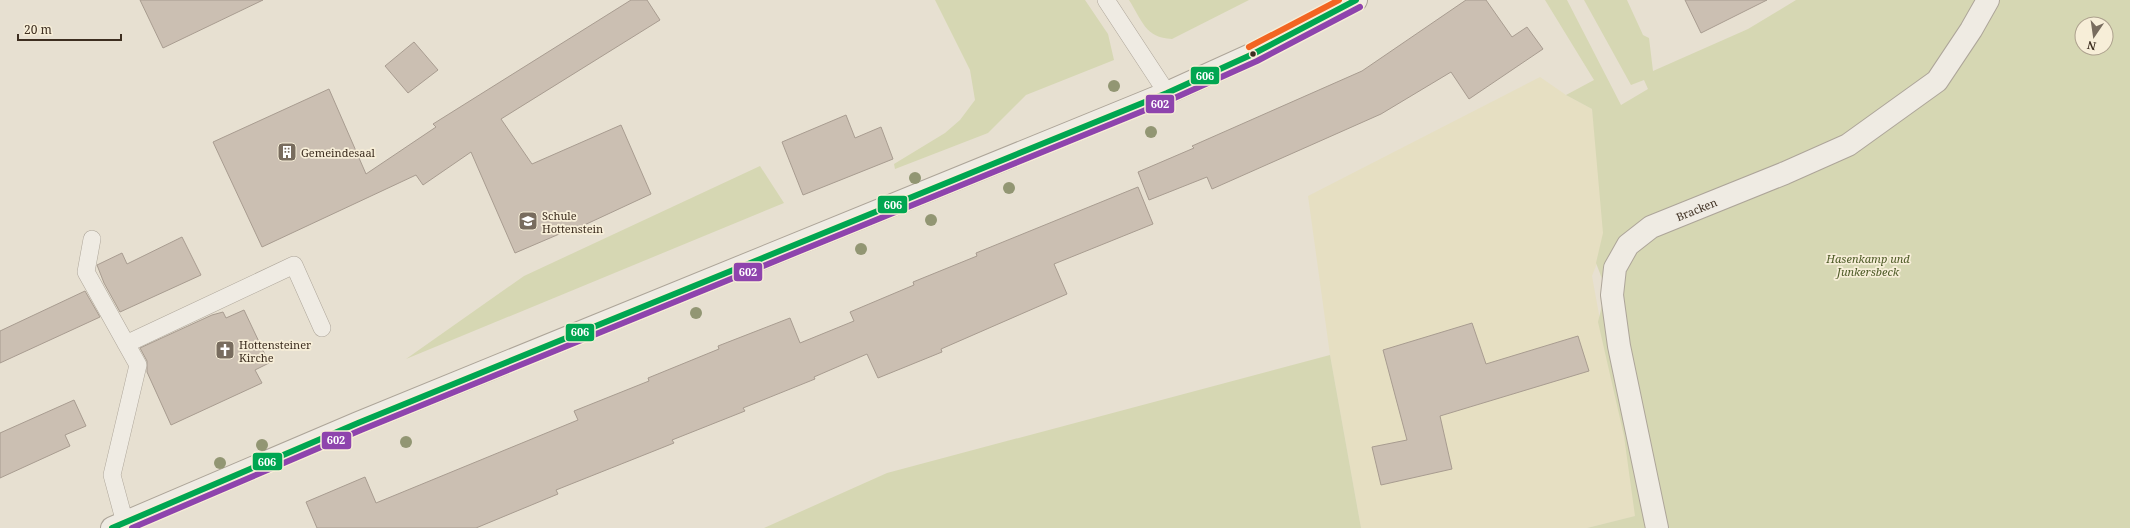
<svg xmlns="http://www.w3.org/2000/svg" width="2130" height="528" viewBox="0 0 2130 528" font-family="'Noto Serif',serif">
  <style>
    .farmland { fill: #e6dfc2 }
    .green { fill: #d6d7b3; fill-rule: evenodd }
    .building { fill: #cbbfb2; stroke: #a89c90 }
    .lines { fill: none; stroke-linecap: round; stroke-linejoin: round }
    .lane-casing { stroke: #ada599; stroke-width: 18 }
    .street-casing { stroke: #ada599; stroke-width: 24 }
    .lane { stroke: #efebe3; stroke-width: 17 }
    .street { stroke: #efebe3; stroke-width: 22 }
    .bus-1-casing { stroke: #f7eed8; stroke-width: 9 }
    .bus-2-casing { stroke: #f7eed8; stroke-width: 9 }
    .bus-3-casing { stroke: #f7eed8; stroke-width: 9 }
    .bus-1 { stroke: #00a651; stroke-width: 6 }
    .bus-2 { stroke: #8e44ad; stroke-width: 6 }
    .bus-3 { stroke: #f26522; stroke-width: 6 }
    .tree { fill: #929673 }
    .bus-dot { fill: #3d2e20; stroke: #f7eed8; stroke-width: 1.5 }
    .labels { text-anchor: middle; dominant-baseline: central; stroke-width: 3.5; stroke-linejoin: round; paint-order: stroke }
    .poi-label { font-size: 11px; fill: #3d2e20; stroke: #f7eed8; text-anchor: start }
    .street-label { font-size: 11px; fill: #3d2e20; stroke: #f7eed8 }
    .park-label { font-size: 11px; font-style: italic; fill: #4d5a26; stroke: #f7eed8 }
    .line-badge { stroke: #f7eed8; stroke-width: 1.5 }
    .badge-label { font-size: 11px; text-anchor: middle; font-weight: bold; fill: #fff }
  </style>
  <rect width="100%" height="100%" fill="#e7e0d1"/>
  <!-- farmland -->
  <path class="farmland" d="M1540,77L1566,95L1592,109L1607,238L1592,276L1602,331L1644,514L1587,528H1361L1330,355L1308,196Z"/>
  <!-- green -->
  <path class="green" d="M935,0H1085L1108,34L1114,60L1026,95L988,133L895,169L894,164L945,133L960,120L975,100L970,70Z
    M1129,0H1249L1172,39C1145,38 1142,20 1129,0Z
    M1545,0H1567L1621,105L1648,89L1644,80L1631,85L1584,0H1627L1643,35L1649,38L1653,71L1748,29L1796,0H2130V528H1587L1635,516L1624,436L1598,322L1606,289L1596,263L1603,233L1592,109L1566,95L1594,80ZM2082,24H2106V48H2082Z
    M760,166L784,203L406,359L524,276Z
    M1330,355L1361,528H764L887,473Z"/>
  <!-- building -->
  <path class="building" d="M140,0H263L163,48Z
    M631,0H647L660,20L501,119L532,164L621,125L651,194L565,234L564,232L515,253L471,152L423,185L416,175L262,247L213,142L329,89L366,174L436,127L433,124Z
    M1466,0H1486L1512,37L1527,27L1543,49L1469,99L1451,72L1381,114L1212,189L1207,177L1149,200L1138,172L1194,148L1192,146L1362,71Z
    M1685,0H1767L1701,33Z
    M414,42L438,70L408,93L385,66Z
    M846,115L855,138L881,127L893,159L803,195L782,142Z
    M1138,187L1153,224L1054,264L1067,294L941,349L942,352L878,378L867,354L814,377L815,379L743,408L745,411L672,440L674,443L556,490L558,494L476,528H317L306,502L365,477L376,503L578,420L574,411L649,381L648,378L719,349L718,346L790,318L800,343L854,321L850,312L914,285L913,282L977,256L976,253Z
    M182,237L201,275L120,312L104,283L97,265L122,253L127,264Z
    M85,291L100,317L0,363V331Z
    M244,310L269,363L255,370L262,383L171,425L147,372V361L140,348L212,315L223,312L226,318Z
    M1472,323L1486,364L1578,336L1589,371L1440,416L1452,469L1381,485L1372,447L1407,440L1383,350Z
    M74,400L86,426L65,435L70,446L0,478V433Z"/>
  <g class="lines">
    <defs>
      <path id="lane" d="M1106,0L1167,93
        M92,239L86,272L138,365L112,475L125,523
        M126,344L294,265L322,328"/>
      <g id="street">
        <path d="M112,528L358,423L1167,93L1253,54L1356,0"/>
        <path id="s1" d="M1657,528L1619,346L1612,295L1615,268L1628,245L1651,227L1785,173L1848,145L1937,81L1971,30L1988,0"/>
      </g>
    </defs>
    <!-- lane casing -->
    <use href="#lane" class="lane-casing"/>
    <!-- street casing -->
    <use href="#street" class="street-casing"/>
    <!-- lane -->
    <use href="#lane" class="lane"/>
    <!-- street -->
    <use href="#street" class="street"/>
    <defs>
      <path id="bus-1" d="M112,528L358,423L1167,93L1253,54L1356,0"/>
      <path id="bus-2" d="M132,528L361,430L1170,100L1257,61L1360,7"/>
      <path id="bus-3" d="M1249,47L1339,0"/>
    </defs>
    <!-- bus-1 casing -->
    <use href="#bus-1" class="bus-1-casing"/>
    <!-- bus-2 casing -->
    <use href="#bus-2" class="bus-2-casing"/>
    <!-- bus-3 casing -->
    <use href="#bus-3" class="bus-3-casing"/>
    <!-- bus-1 -->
    <use href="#bus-1" class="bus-1"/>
    <!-- bus-2 -->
    <use href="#bus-2" class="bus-2"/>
    <!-- bus-3 -->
    <use href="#bus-3" class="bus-3"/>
  </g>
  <!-- trees -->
  <g class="tree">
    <circle cx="1114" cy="86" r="6"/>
    <circle cx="1151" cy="132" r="6"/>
    <circle cx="915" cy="178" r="6"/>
    <circle cx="1009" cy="188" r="6"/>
    <circle cx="931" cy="220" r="6"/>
    <circle cx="861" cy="249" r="6"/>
    <circle cx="696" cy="313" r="6"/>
    <circle cx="406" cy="442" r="6"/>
    <circle cx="262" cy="445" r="6"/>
    <circle cx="220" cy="463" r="6"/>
  </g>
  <!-- icons -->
  <defs>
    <symbol id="building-square" viewBox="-11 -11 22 22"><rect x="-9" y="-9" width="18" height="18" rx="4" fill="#786c5e" stroke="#f7eed8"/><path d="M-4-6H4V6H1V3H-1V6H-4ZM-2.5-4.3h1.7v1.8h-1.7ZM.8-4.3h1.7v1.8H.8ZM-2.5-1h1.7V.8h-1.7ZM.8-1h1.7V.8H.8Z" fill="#fff"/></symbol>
    <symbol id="school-square" viewBox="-11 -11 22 22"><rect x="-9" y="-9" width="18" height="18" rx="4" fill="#786c5e" stroke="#f7eed8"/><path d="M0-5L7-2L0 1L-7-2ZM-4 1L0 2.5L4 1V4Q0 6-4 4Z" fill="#fff"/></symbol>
    <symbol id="church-square" viewBox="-11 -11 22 22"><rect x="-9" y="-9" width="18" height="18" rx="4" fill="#786c5e" stroke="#f7eed8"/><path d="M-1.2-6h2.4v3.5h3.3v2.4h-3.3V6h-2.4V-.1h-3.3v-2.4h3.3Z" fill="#fff"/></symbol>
  </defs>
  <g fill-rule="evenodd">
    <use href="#building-square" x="276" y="141" width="22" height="22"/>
    <use href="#school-square" x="517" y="210" width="22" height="22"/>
    <use href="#church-square" x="214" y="339" width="22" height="22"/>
  </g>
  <!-- markers -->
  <circle class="bus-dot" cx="1253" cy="54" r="3.5"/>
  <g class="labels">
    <!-- poi labels -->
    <g class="poi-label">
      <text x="301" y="152">Gemeindesaal</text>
      <text x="542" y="215">Schule<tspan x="542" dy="13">Hottenstein</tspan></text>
      <text x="239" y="344">Hottensteiner<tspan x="239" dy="13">Kirche</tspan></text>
    </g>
    <!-- street labels -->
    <g class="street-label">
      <text stroke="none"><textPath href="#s1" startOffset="369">Bracken</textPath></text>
    </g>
    <!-- park labels -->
    <g class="park-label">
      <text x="1868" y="258">Hasenkamp und<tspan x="1868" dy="13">Junkersbeck</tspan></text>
    </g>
  </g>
  <g class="line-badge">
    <rect x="1190" y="66" width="30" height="19" rx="4" fill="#00a651"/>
    <rect x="1145" y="94" width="30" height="20" rx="4" fill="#8e44ad"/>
    <rect x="877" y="195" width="31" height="19" rx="4" fill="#00a651"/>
    <rect x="733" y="262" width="30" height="20" rx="4" fill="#8e44ad"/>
    <rect x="565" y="323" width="30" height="19" rx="4" fill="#00a651"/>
    <rect x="321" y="431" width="31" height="19" rx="4" fill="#8e44ad"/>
    <rect x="252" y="452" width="31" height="19" rx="4" fill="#00a651"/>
  </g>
  <g class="badge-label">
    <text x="1205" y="80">606</text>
    <text x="1160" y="108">602</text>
    <text x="893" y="209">606</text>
    <text x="748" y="276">602</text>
    <text x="580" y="336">606</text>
    <text x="336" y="444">602</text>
    <text x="267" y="466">606</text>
  </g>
  <!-- north arrow -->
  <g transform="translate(2094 36) rotate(193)"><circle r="19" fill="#f7eed8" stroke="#ada18e"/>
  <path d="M0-3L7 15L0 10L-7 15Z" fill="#786c5e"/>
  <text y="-6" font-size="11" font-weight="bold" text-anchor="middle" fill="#3d2e20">N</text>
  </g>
  <!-- scale -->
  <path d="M18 34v6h103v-6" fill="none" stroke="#3d2e20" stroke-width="2"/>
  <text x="24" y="34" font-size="12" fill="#3d2e20" stroke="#f7eed8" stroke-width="3" paint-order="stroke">20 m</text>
</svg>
